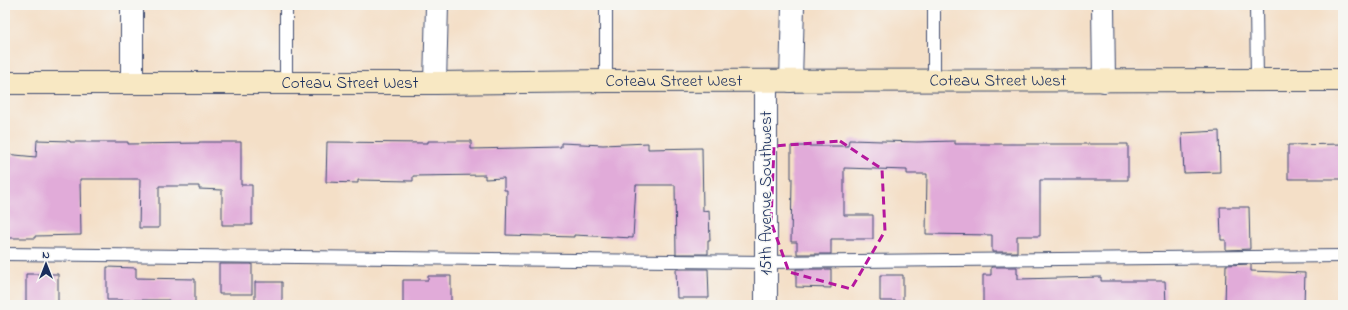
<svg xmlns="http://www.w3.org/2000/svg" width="1348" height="310" viewBox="0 0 1348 310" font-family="'Indie Flower',sans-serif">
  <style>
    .building { fill: #e1abd9 }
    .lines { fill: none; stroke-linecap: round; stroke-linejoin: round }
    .lane-casing { stroke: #3c496e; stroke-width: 14 }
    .street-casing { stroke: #3c496e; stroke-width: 24 }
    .secondary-casing { stroke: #3c496e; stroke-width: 24 }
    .lane { stroke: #fff; stroke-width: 12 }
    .street { stroke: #fff; stroke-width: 22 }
    .secondary { stroke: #f8e8c3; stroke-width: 22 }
    .marked { fill: none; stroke: #b5179e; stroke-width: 3; stroke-dasharray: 8 5; stroke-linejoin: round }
    .labels { text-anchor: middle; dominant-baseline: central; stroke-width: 3; stroke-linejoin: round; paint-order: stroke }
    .street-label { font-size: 17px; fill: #1b2f5e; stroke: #f6f6f2 }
  </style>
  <rect width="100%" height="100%" fill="#f6f6f2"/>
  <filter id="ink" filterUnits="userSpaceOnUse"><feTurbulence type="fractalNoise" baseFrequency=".025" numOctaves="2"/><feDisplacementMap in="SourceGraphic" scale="8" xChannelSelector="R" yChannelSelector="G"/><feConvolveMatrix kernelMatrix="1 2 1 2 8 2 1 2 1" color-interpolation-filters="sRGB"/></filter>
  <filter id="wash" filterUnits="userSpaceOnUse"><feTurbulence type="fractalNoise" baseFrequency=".012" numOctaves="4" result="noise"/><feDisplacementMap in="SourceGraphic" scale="16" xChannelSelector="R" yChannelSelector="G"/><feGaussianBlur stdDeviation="0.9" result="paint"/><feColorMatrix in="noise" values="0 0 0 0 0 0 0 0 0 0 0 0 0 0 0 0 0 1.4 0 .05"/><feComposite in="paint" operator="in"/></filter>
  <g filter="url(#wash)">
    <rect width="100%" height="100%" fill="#f4dfc7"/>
    <g id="blocks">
      <!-- building -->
      <path class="building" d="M1219,131L1220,172L1184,173L1182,133Z
        M37,140L70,141V142H128V144L199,143V142H241V185H252V225H222V190L199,189V186H159V228H139L140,179H80L81,235L35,236V238H5V154L36,157Z
        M849,140L917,142L955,141V144H1128V180H1040V236H1017V252H992V235L926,234L927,174H907V170L844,168V215H873V239H831V254H797V242H791L792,178H791V146H848Z
        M428,141H471V149L561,147V143L603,145L648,143V149L702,148L703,211L709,210L710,241H708V254H676L675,185H636L633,238L574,235V237L506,235L507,190H504V178L485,179V175L413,176V181L358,180V183L326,182L327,142L428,143Z
        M1343,144V179H1288V145Z
        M1220,207H1249L1250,249L1226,250V240H1221Z
        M219,264H252V294H219Z
        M1251,264V271L1305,273L1304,304L1248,302V305H1225L1226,265Z
        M107,267L136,268V278L195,279V305H169V300H107Z
        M991,267H1017V274H1018V279L1101,277V281H1165L1166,305H983V275H991Z
        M676,269H708L709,298H677Z
        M796,269H831V288L796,287Z
        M26,274H58V305H26Z
        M880,275H903V301H880Z
        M428,276H451V305H403V280H428Z
        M255,282H282V305H255Z"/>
    </g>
  </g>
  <g filter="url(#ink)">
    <use href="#blocks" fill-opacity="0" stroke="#3c496e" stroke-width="1"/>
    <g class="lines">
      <defs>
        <path id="lane" d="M606,5V81
          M1256,5L1257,80
          M934,81V5
          M286,83V5
          M5,254L766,262L1343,256"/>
        <path id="street" d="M132,5V83
          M1103,5L1104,81
          M791,81L793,5
          M766,82V305
          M435,83L437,5"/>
        <g id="secondary">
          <path id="s1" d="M5,83H435L606,81L1343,80"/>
        </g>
      </defs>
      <!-- lane casing -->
      <use href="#lane" class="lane-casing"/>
      <!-- street casing -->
      <use href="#street" class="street-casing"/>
      <!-- secondary casing -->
      <use href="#secondary" class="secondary-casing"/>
      <!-- lane -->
      <use href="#lane" class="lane"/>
      <!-- street -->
      <use href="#street" class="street"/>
      <!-- secondary -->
      <use href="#secondary" class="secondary"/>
    </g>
  </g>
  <!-- marked area -->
  <path class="marked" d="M840,141L882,169L885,231L851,289L789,272L771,222L774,146Z"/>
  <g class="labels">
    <!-- street labels -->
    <g class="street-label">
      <text stroke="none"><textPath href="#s1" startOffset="669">Coteau Street West</textPath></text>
      <text stroke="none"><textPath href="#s1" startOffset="993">Coteau Street West</textPath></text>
      <text stroke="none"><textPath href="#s1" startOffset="345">Coteau Street West</textPath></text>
      <text transform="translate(766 193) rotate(-90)">15th Avenue Southwest</text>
    </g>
  </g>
  <!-- margin -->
  <rect width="1348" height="310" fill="none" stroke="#f6f6f2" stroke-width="20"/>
  <!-- north arrow -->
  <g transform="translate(46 264)" stroke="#f6f6f2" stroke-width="3" paint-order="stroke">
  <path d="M0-3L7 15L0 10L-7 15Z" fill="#1b2f5e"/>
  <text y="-6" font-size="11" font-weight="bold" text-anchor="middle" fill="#1b2f5e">N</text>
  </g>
</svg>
